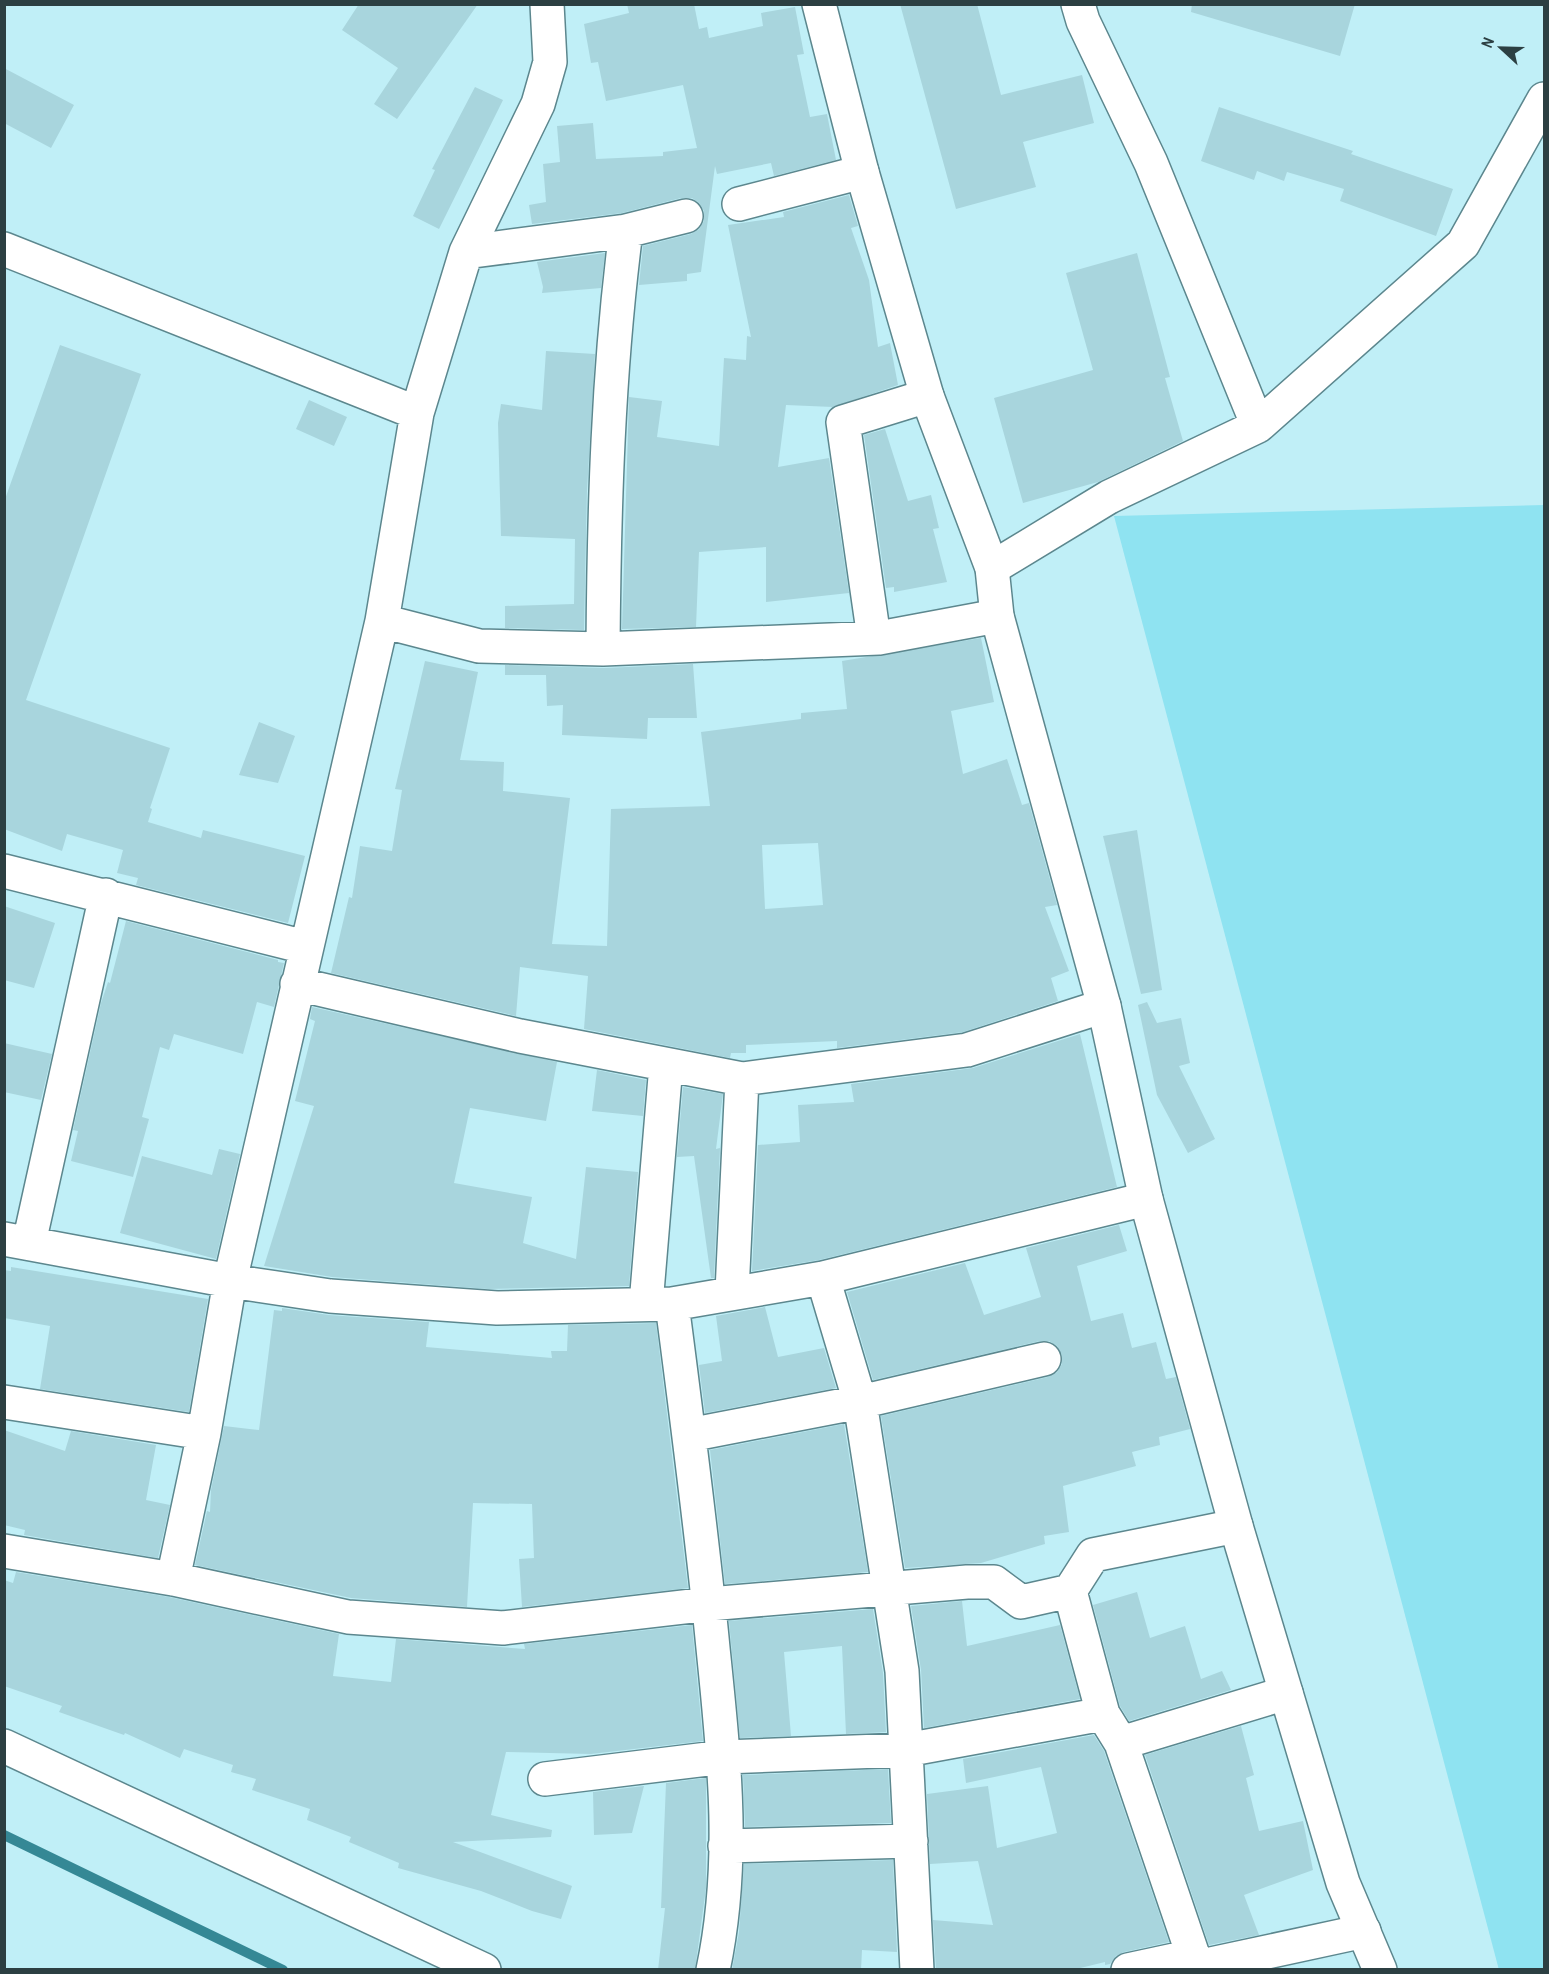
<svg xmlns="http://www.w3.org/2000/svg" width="1549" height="1974" viewBox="0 0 1549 1974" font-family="'Archivo Narrow',sans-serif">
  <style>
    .green { fill: #8fe3f1 }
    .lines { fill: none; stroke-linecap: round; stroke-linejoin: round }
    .stream { stroke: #358895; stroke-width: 10 }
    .building { fill: #a8d5dd; fill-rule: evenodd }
    .minor-casing { stroke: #5c878e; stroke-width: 36 }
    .tertiary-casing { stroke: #5c878e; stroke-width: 36 }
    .minor { stroke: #fff; stroke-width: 33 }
    .tertiary { stroke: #fff; stroke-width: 33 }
  </style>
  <rect width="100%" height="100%" fill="#c0eff7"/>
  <!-- green -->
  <path class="green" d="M1544,505V1969L1499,1970L1114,516Z"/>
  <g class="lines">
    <!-- stream -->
    <path class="stream" d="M4,1835L283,1970"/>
  </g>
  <!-- building -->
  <path class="building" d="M359,4H478L397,119L374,104L398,68L342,30Z
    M627,4H694L699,29L707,27L709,38L763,26L761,13L795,7L804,54L797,55L810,117L827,114L836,160L774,176L771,163L717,174L715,166L701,272L687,274V281L639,285L643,246L691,234L699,229L704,221V211L699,203L692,198H681L622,213L532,224L529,205L546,202L543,164L560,162L557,126L593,123L596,159L663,156V152L697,148L683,85L606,101L598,62L591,63L584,24L629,13Z
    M900,4H977L1001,95L1082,75L1094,123L1023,142L1036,187L956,209Z
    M1192,4H1355L1340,56L1191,12Z
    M4,68L74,105L51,148L4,123Z
    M475,87L503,100L439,229L413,216L435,170L432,169Z
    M1219,107L1353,151L1351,154L1453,189L1436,236L1340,201L1344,189L1287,172L1284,181L1257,171L1254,180L1201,161Z
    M849,195L858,226L851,228L869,280L878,347L890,343L898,385L833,407L786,405L778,467L829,458L849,593L766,602V547L699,552L696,627L622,629L629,397L662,401L657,437L719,446L724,358L746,360L747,336L751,337L728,225L784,217L783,212Z
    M605,253L601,288L542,293L543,287L537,262Z
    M1137,253L1170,377L1165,378L1183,441L1098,482L1023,503L994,398L1093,370L1066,273Z
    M60,345L141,374L26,700L170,748L150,808L152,809L148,822L201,838L203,830L305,856L288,923L136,885L138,878L117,873L123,850L67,834L62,851L4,829V502Z
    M546,351L595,354L587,491L584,630L505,628V606L574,604L575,539L501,536L498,423L501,404L542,410Z
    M309,400L347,417L334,446L296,429Z
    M885,429L908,501L931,495L939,528L933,529L947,582L894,592V587L886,588L864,435Z
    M981,638L994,702L951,711L963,774L1007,759L1022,805L1029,803L1057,905L1045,907L1069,971L1051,978L1058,1001L963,1032L837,1048V1041L746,1045V1053H731L730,1058L584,1029L588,976L520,967L516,1016L331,973L349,897L352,898L360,846L392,851L402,790L395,789L425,661L478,672L460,760L504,762L503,791L570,798L552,944L607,946L611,809L710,806L701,732L801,719V713L847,709L842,661ZM818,843L823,905L765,909L762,845Z
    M693,664L697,718H648L647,739L562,735L563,705L547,706L546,675H505V665L604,668Z
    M259,722L295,736L278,783L239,775Z
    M1137,830L1162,990L1141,994L1103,836Z
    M4,906L55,923L34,988L4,980Z
    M126,921L278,960V962L284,963L274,1007L257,1002L243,1054L174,1034L169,1050L160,1047L142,1117L149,1119L133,1177L71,1161L78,1131L73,1130L101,1003L108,982L110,983Z
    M1147,1002L1157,1023L1181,1018L1190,1063L1179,1066L1215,1139L1188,1153L1157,1095L1138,1005Z
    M312,1007L557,1062L546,1121L470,1108L454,1183L532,1197L523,1243L576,1259L586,1167L638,1172L629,1286L488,1289L332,1277L264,1266L314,1106L295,1101L315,1021L310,1019Z
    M1080,1034L1117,1187L819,1260L752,1271L758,1145L800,1142L798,1105L854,1102L851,1084L973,1068Z
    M4,1043L52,1054L41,1100L4,1092Z
    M597,1070L646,1080L643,1116L592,1111Z
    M683,1087L723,1094L716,1149L720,1148L714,1278H711L694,1156L677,1157Z
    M219,1149L240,1154L216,1259L120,1233L142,1156L212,1175Z
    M1119,1225L1127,1251L1077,1266L1091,1321L1123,1313L1132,1348L1156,1342L1166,1379L1176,1377L1190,1429L1159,1437L1160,1445L1132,1452L1136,1466L1063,1486L1069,1532L1044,1536L1045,1544L981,1563L905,1568L881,1416L1048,1377L1057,1372L1062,1364V1355L1057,1346L1049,1341H1040L873,1380L847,1292L965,1263L984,1315L1041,1297L1026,1248Z
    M11,1267L208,1299L189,1412L40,1389L50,1326L4,1318V1270L11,1271Z
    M765,1307L778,1357L824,1348L836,1388L705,1413L699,1365L722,1361L716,1316Z
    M282,1308L329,1315L429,1322L426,1347L552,1358L551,1351H567L568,1325L656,1323L688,1588L522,1607L519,1559L534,1558L532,1504L473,1503L467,1607L351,1598L195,1565L207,1511L210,1512L211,1490L224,1426L259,1430L274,1310L282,1311Z
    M844,1424L868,1572L725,1584L710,1450Z
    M4,1430L65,1451L71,1431L156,1445L146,1500L170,1505L158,1558L24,1535L25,1530L4,1525Z
    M16,1572L169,1597L339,1634L333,1676L391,1682L396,1639L525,1649L524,1644L692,1625L703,1741L591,1754L506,1752L491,1815L552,1830L551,1837L453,1842L572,1886L561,1919L532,1911L481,1891L398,1868L399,1863L349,1842L351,1837L307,1820L310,1809L252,1790L256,1779L231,1772L233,1765L184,1749L180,1758L125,1733L124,1735L59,1712L62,1706L4,1686V1580L13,1583Z
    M1137,1592L1150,1638L1185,1626L1201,1679L1222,1671L1231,1690L1129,1721L1120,1706L1093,1605Z
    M962,1601L967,1646L1060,1625L1080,1699L924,1728L921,1670L911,1606Z
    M873,1609L883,1673L886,1732L846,1734L842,1646L784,1652L791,1736L740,1738L729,1621Z
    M1241,1726L1254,1775L1246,1778L1259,1831L1303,1821L1313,1870L1244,1895L1259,1935L1209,1945L1145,1755Z
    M1094,1735L1104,1751L1169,1942L1124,1952L1116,1956L1110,1964L1105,1965V1962L1072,1970H936L933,1920L993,1925L978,1861L930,1864L927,1794L988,1786L997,1848L1057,1833L1041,1767L966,1783L963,1759Z
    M888,1769L891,1823L745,1827L743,1775Z
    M706,1778V1888L695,1970H658L665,1908H661L666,1783Z
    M644,1786L632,1833L594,1835L593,1792Z
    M893,1860L897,1952L862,1950L861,1970H732L739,1932L744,1864Z"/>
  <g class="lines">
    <defs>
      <path id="minor" d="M1078,4L1083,21L1151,163L1258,426
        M739,204L862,172
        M4,249L417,413
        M466,252L626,231L686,216
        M992,568L1109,497L1258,426L1463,244L1544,99
        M382,621L479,646L603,649L879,638L997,616
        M874,638L843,422L927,396
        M603,649C604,509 608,370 626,231
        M4,871L305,947
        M297,984L520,1036L742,1079L967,1050L1104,1006
        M4,1239L230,1281L330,1296L497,1308L672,1304L823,1278L1146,1199
        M29,1243L106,895
        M823,1278L860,1402L902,1671L917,1970
        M732,1292L742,1079
        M646,1304L666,1065
        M672,1304C687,1419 702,1533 713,1648C724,1756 736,1862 713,1970
        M4,1402L204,1433
        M689,1435L860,1402L1044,1359
        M4,1551L173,1579L348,1617L503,1628L709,1604L967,1582H994L1021,1602L1070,1591L1093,1555L1236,1526
        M173,1579L204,1433L230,1281L382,621L417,413L466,252L538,104L550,62L547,4
        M1070,1591L1103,1714L1121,1743L1198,1970
        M1121,1743L1286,1693
        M4,1746L484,1970
        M545,1779L724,1757L906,1750L1103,1714
        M725,1846L911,1841
        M1197,1967L1364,1931
        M1128,1970L1193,1956"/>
      <path id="tertiary" d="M819,4L862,172L927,396L992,568L997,616L1104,1006L1146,1199L1236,1526L1343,1883L1380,1970"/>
    </defs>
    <!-- minor casing -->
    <use href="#minor" class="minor-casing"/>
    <!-- tertiary casing -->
    <use href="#tertiary" class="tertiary-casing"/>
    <!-- minor -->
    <use href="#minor" class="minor"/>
    <!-- tertiary -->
    <use href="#tertiary" class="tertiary"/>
  </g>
  <!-- border -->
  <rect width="1549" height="1974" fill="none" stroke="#2c3f42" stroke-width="12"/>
  <!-- north arrow -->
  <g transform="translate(1501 48) rotate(292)" stroke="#c0eff7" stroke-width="4.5" paint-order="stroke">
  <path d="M0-4.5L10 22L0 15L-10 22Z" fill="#2c3f42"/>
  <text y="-9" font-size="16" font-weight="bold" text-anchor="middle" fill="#2c3f42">N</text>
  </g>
</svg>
